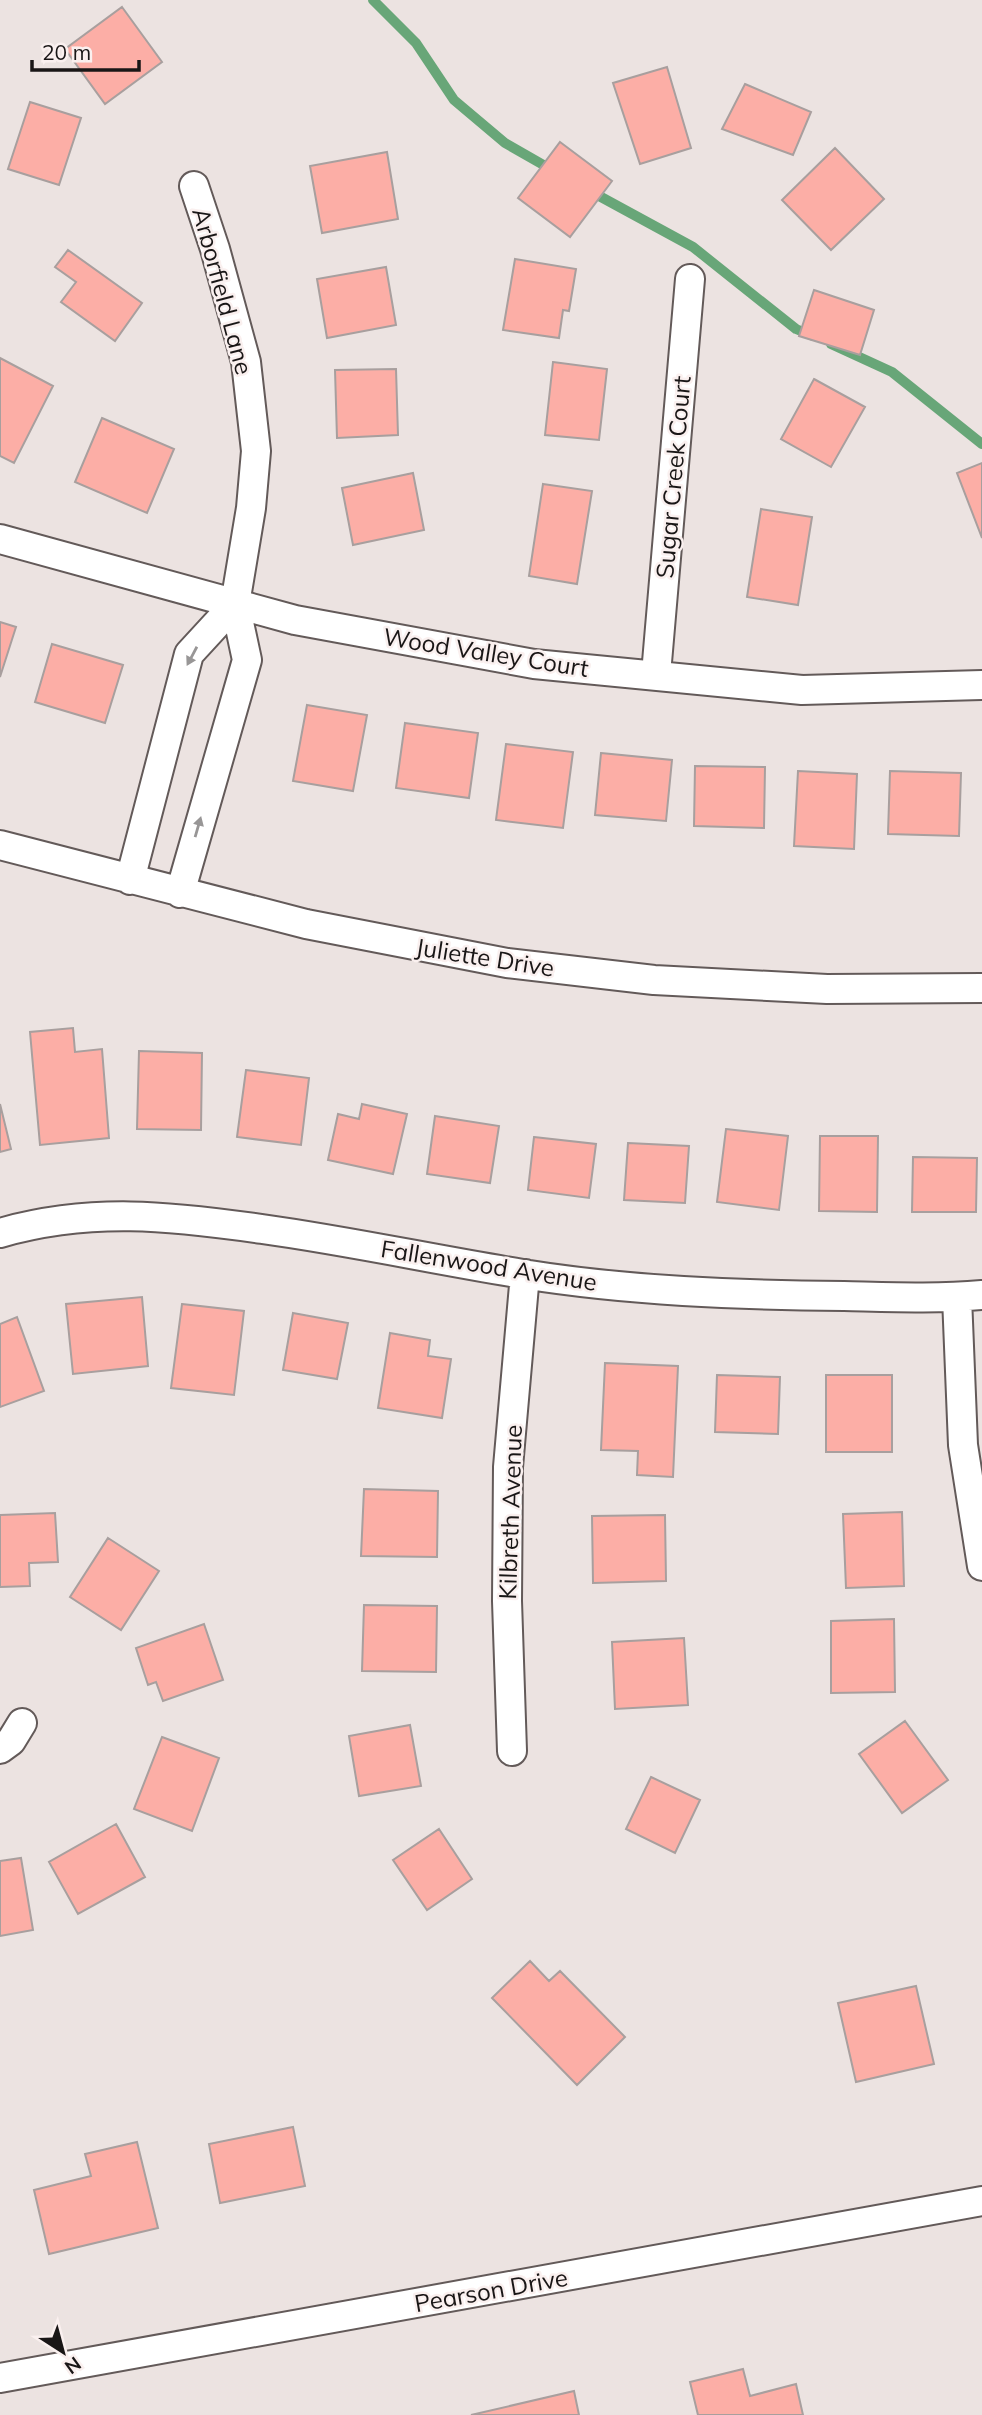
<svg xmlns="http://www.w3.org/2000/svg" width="982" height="2415" viewBox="0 0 982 2415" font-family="Mulish,sans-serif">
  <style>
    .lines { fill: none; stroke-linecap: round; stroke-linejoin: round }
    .stream { stroke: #68a678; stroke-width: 10 }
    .building { fill: #fcaea6; stroke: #a89f9e; stroke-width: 2 }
    .minor-casing { stroke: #635a59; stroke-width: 32 }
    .minor { stroke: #fff; stroke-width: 28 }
    .oneway { fill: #989696 }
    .labels { text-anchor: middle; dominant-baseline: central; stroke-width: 5; stroke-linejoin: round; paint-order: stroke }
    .street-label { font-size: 24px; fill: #191616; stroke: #faf0ef }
  </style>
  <rect width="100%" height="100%" fill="#ece3e1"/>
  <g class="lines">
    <!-- stream -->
    <path class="stream" d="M373,0L416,43L454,100L505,143L554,171
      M590,191L693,247L796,329L813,336
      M831,344L892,372L982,444"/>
  </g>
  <!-- building -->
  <path class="building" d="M122,7L162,62L105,104L65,49Z
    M667,67L691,148L640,164L613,83Z
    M745,84L811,112L793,155L722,129Z
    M30,102L81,118L59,185L8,169Z
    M560,142L612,181L570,237L518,198Z
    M835,148L884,199L831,250L782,200Z
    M387,152L398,219L322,233L310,166Z
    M68,250L142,303L115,341L61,302L76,282L55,267Z
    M515,259L576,269L569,311L563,310L559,338L503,330Z
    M386,267L396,325L327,338L317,279Z
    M814,290L874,310L860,355L799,336Z
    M0,358L53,386L14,463L0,456Z
    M553,362L607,369L599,440L545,435Z
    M396,369L398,435L337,438L335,370Z
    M814,379L865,407L831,467L781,439Z
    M102,418L174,449L147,513L75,482Z
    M982,463V538L957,473Z
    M413,473L424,530L353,545L342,488Z
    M543,484L592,491L577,584L529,576Z
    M761,509L812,517L798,605L747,597Z
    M0,622L16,627L0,677Z
    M52,644L123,665L105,723L35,702Z
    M307,705L367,715L353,791L293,781Z
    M405,723L478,733L469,798L396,788Z
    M506,744L573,752L563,828L496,820Z
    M601,753L672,760L666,821L595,815Z
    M695,766L765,767L764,828L694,826Z
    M798,771L857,774L854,849L794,846Z
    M890,771L961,773L959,836L888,834Z
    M73,1028L75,1052L102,1049L109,1138L40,1145L30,1032Z
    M139,1051L202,1053L201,1130L137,1129Z
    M246,1070L309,1078L301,1145L237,1137Z
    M0,1104L11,1149L0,1152Z
    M362,1104L407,1114L393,1174L328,1160L338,1114L359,1119Z
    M435,1116L499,1126L490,1183L427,1174Z
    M726,1129L788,1136L779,1210L717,1202Z
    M820,1136H878L877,1212L819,1211Z
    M534,1137L596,1144L589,1198L528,1190Z
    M628,1143L689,1146L685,1203L624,1200Z
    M913,1157L977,1158L976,1212H912Z
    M142,1297L148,1366L73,1374L66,1304Z
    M182,1304L244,1311L234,1395L171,1388Z
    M293,1313L348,1323L337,1379L283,1370Z
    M17,1317L44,1391L0,1407V1324Z
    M390,1333L430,1340L428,1356L451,1359L442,1418L378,1408Z
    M605,1363L678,1366L673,1477L637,1475L638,1451L601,1450Z
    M717,1375L780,1377L778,1434L715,1432Z
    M826,1375H892V1452H826Z
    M364,1489L438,1491L437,1557L361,1556Z
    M902,1512L904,1586L846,1588L843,1514Z
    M55,1513L58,1562L29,1563L30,1586L0,1587V1515Z
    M665,1515L666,1581L593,1583L592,1516Z
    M108,1538L159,1571L121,1630L70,1597Z
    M364,1605L437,1606L436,1672L362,1671Z
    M894,1619L895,1692L831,1693V1621Z
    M204,1624L223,1680L163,1701L156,1682L148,1685L136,1648Z
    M684,1638L688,1705L615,1709L612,1642Z
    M905,1721L948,1780L902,1813L859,1754Z
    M410,1725L421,1786L359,1796L349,1736Z
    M162,1737L219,1758L192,1831L134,1809Z
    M651,1777L700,1800L675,1853L626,1829Z
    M116,1824L145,1877L78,1914L49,1862Z
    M439,1829L472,1879L427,1910L393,1860Z
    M21,1858L33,1930L0,1936V1861Z
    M530,1961L549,1981L560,1971L625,2037L577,2085L492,1998Z
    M916,1986L934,2064L856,2082L838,2003Z
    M293,2127L305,2186L220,2203L209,2144Z
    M137,2142L158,2228L49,2254L34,2190L91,2176L85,2154Z
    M743,2369L750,2396L796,2384L803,2415H698L690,2382Z
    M574,2391L579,2415H471Z"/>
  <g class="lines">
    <defs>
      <path id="minor" d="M0,539L295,620L534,664L802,690L982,685
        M656,674L690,279
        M0,845L306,924L507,963L654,980L827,989L982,988
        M130,880L189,654L235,604
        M180,893L247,660L235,604L251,508L256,451L246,362L215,249L194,186
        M0,1233C91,1207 170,1216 262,1229C349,1241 436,1260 523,1274C628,1291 738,1295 844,1296C890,1297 936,1299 982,1295
        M957,1297L963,1445L982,1566
        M0,1749L11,1741L22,1723
        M512,1751L507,1601L508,1467L525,1274
        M0,2378L982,2201"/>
    </defs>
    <!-- minor casing -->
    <use href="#minor" class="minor-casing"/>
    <!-- minor -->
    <use href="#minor" class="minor"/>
  </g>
  <!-- one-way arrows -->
  <defs><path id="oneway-solid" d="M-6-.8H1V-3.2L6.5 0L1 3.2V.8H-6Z" transform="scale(1.75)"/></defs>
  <g class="oneway">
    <use href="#oneway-solid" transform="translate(192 656) rotate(118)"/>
    <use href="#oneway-solid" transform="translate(198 827) rotate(-74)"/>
  </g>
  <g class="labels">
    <!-- street labels -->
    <g class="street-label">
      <text transform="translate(223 291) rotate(75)">Arborfield Lane</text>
      <text transform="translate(673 477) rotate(-85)">Sugar Creek Court</text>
      <text transform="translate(486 652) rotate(9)">Wood Valley Court</text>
      <text transform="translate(485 957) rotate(9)">Juliette Drive</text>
      <text transform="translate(489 1265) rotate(9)">Fallenwood Avenue</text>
      <text transform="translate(510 1512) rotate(-88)">Kilbreth Avenue</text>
      <text transform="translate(491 2290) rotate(-10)">Pearson Drive</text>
    </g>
  </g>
  <!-- north arrow -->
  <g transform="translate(63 2352) rotate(144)" stroke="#faf0ef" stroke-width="5" paint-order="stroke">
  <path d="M0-5L12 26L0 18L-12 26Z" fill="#191616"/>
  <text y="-10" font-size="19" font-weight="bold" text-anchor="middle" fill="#191616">N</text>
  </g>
  <!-- scale -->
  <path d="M32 60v10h107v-10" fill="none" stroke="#191616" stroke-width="3.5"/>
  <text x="42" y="60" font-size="21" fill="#191616" stroke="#faf0ef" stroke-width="5" paint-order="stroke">20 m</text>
</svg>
